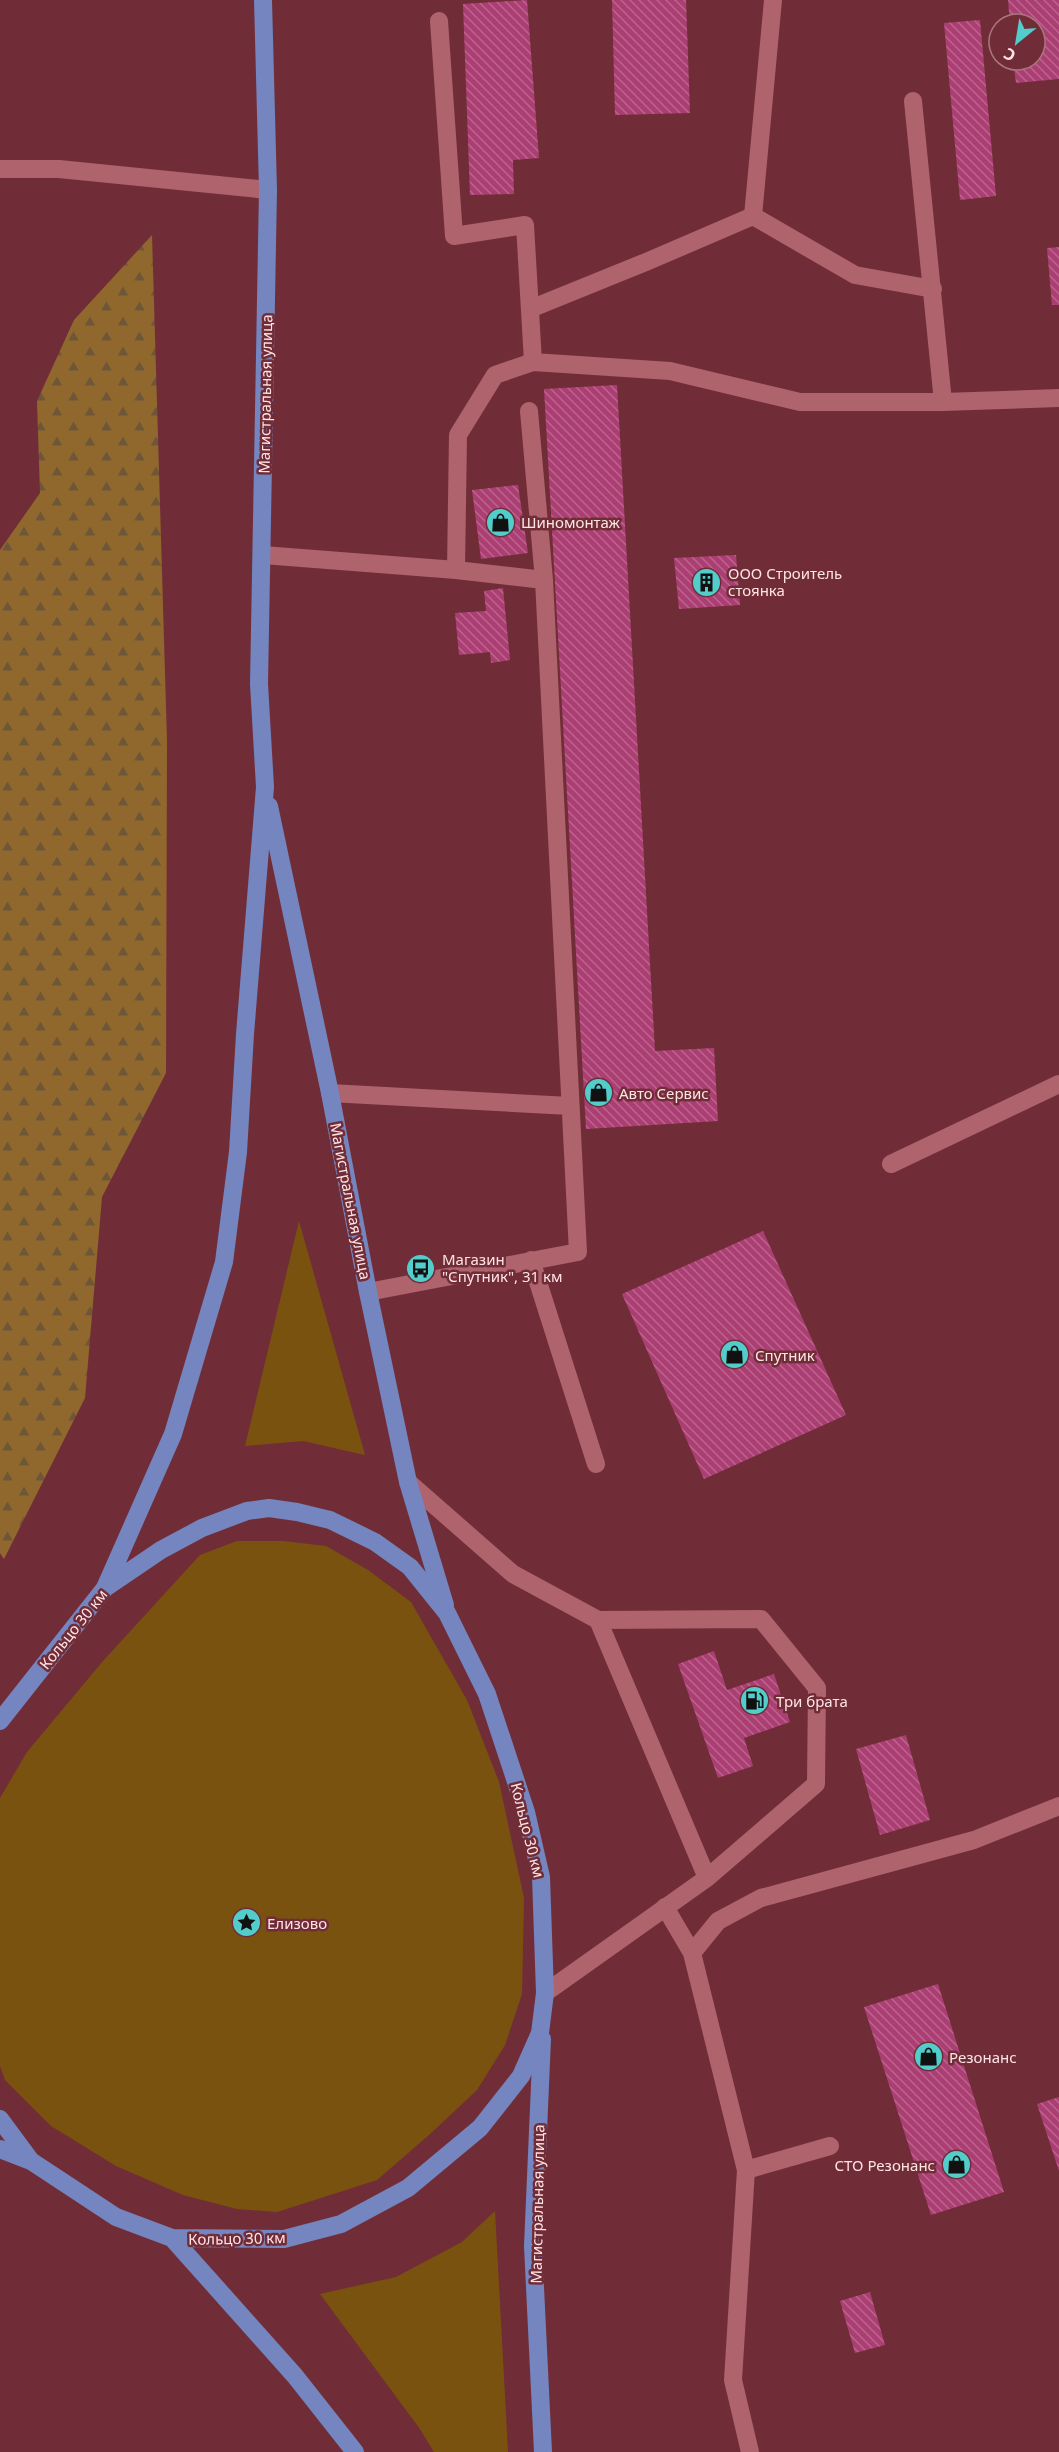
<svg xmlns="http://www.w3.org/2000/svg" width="1059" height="2452" viewBox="0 0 1059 2452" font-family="'Noto Sans',sans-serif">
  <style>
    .green { fill: #7a5210 }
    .forest { fill: url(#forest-firs) }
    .building { fill: url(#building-back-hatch) }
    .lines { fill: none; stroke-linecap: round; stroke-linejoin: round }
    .minor { stroke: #af636c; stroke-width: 18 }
    .major { stroke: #7485bf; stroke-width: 18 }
    .labels { text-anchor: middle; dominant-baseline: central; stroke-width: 5; stroke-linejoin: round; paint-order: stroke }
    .street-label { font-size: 15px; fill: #ffe4e6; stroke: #712d37 }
    .poi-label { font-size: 15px; fill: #ffe4e6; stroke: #712d37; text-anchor: start }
  </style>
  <defs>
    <pattern id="forest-firs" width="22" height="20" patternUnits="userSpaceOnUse" patternTransform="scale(1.5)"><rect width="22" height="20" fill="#90672d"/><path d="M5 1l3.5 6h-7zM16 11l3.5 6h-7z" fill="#6e5639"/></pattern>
    <pattern id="building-back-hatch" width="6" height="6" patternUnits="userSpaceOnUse" patternTransform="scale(1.5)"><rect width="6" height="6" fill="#ab3f73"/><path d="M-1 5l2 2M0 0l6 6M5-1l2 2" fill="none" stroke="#bc648e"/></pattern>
  </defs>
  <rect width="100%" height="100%" fill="#712d37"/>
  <!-- green -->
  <path class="green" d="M299,1221L365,1455L303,1441L245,1446Z
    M237,1541H283L326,1546L368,1570L411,1602L467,1700L499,1782L524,1898L522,1994L505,2045L477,2090L429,2135L377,2180L277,2212L237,2209L183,2195L116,2166L51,2126L5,2080L0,2066V1798L27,1752L103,1661L200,1555Z
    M495,2211L508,2452H434L420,2429L320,2294L396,2277L462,2242Z"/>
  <!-- forest -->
  <path class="forest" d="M152,235L167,741L166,1073L102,1197L85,1398L4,1559L0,1553V550L40,493L37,401L74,320Z"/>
  <!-- building -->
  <path class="building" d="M527,0L539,158L513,160L514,194L470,195L463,4Z
    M612,0H686L690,113L615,115Z
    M1008,0H1059V79L1016,83L1013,60H1035V24H1010Z
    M980,20L996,196L960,200L944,23Z
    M1059,247V305H1052L1047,248Z
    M617,385L655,1051L714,1048L718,1121L586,1129L544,389Z
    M518,485L528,553L481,559L472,490Z
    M736,555L740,605L679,609L674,558Z
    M503,588L510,660L491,663L490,652L459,655L455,613L486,611L484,591Z
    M763,1231L846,1415L704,1479L622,1294Z
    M714,1651L727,1690L774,1674L790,1722L744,1738L753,1766L718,1778L678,1664Z
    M906,1735L930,1820L880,1835L856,1749Z
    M938,1984L1004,2192L931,2215L864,2007Z
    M1059,2097V2171L1037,2104Z
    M870,2292L885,2345L855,2353L840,2301Z"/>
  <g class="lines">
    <!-- minor -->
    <path class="minor" d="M439,21L454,236L525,225L533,362
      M913,101L943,402
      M0,169H59L268,190
      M753,216L773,0
      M530,309L646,262L753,216L855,275L933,289
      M263,555L456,570L544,580
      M456,570L458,435L495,375L533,362L670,371L800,402H943L1059,398
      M330,1093L570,1106
      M891,1164L1059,1084
      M531,1260L596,1464
      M368,1292L578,1252L544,580L529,411
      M408,1482L513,1574L598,1620L707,1878L545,1993
      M598,1620L761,1619L817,1688L816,1784L707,1878
      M665,1907L692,1953L746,2170L830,2146
      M692,1953L718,1921L761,1898L974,1840L1059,1806
      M746,2170L733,2380L750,2452"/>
    <!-- major -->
    <path class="major" d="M269,806L330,1093L368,1292L408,1482L445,1605
      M105,1588L173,1434L224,1262L238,1152L245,1034L265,787L259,684L268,190L263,0
      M0,1721L105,1588L161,1550L202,1528L247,1511L269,1508L297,1512L330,1520L375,1542L410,1567L447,1613L487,1694L526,1812L541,1877L545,1993L540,2033L521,2076L480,2128L408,2188L341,2224L284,2239L172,2238L116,2217L31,2161L0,2119
      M542,2039L533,2246L543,2452
      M0,2149L31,2161
      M172,2238L295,2376L355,2452"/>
  </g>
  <!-- icons -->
  <defs>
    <symbol id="shop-disc" viewBox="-11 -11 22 22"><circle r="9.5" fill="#53cdcb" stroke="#712d37"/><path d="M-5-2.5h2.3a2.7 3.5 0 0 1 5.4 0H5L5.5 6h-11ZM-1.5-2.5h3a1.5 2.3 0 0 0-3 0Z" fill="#111"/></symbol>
    <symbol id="building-disc" viewBox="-11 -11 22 22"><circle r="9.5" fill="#53cdcb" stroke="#712d37"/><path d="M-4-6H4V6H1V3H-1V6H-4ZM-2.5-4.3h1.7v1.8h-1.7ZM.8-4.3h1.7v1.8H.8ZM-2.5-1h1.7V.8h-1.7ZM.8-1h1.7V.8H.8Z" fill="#111"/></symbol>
    <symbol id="bus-disc" viewBox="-11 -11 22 22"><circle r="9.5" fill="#53cdcb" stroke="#712d37"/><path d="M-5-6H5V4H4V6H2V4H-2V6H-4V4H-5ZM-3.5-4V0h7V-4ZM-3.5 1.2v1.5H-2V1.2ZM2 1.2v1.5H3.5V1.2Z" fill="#111"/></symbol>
    <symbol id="fuel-disc" viewBox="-11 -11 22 22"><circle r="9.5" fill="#53cdcb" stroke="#712d37"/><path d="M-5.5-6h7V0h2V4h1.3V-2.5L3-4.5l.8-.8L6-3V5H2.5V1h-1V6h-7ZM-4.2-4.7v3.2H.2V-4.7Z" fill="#111"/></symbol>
    <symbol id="sight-disc" viewBox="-11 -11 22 22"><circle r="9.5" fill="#53cdcb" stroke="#712d37"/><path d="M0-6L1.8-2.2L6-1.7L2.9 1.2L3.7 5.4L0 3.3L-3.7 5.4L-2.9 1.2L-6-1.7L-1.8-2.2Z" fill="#111"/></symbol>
  </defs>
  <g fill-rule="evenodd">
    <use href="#shop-disc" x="484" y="506" width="33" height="33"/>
    <use href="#building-disc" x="690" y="566" width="33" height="33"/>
    <use href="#shop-disc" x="582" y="1076" width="33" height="33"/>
    <use href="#bus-disc" x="404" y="1252" width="33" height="33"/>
    <use href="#shop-disc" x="718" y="1338" width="33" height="33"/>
    <use href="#fuel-disc" x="738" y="1684" width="33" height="33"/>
    <use href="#sight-disc" x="230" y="1906" width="33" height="33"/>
    <use href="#shop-disc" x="912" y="2040" width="33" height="33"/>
    <use href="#shop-disc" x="940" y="2148" width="33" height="33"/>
  </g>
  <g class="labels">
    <!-- street labels -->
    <g class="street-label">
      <text transform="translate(265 394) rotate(-89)">Магистральная улица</text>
      <text transform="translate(351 1201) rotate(79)">Магистральная улица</text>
      <text transform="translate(73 1629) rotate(-51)">Кольцо 30 км</text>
      <text transform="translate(528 1830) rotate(76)">Кольцо 30 км</text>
      <text transform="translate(537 2204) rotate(-89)">Магистральная улица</text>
      <text transform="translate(237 2238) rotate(-1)">Кольцо 30 км</text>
    </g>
    <!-- poi labels -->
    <g class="poi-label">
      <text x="521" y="522">Шиномонтаж</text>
      <text x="728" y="573">ООО Строитель<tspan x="728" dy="17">стоянка</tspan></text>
      <text x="619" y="1093">Авто Сервис</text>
      <text x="442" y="1259">Магазин<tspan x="442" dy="17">"Спутник", 31 км</tspan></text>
      <text x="755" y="1355">Спутник</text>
      <text x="776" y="1701">Три брата</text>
      <text x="267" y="1923">Елизово</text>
      <text x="949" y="2057">Резонанс</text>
      <text x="935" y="2165" text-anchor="end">СТО Резонанс</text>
    </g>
  </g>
  <!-- north arrow -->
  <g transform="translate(1017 42) rotate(210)"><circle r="28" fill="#712d37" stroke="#aa767d" stroke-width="1.5"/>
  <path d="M0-4.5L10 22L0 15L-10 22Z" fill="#53cdcb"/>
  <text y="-9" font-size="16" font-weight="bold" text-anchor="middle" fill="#ffe4e6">С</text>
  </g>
</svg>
